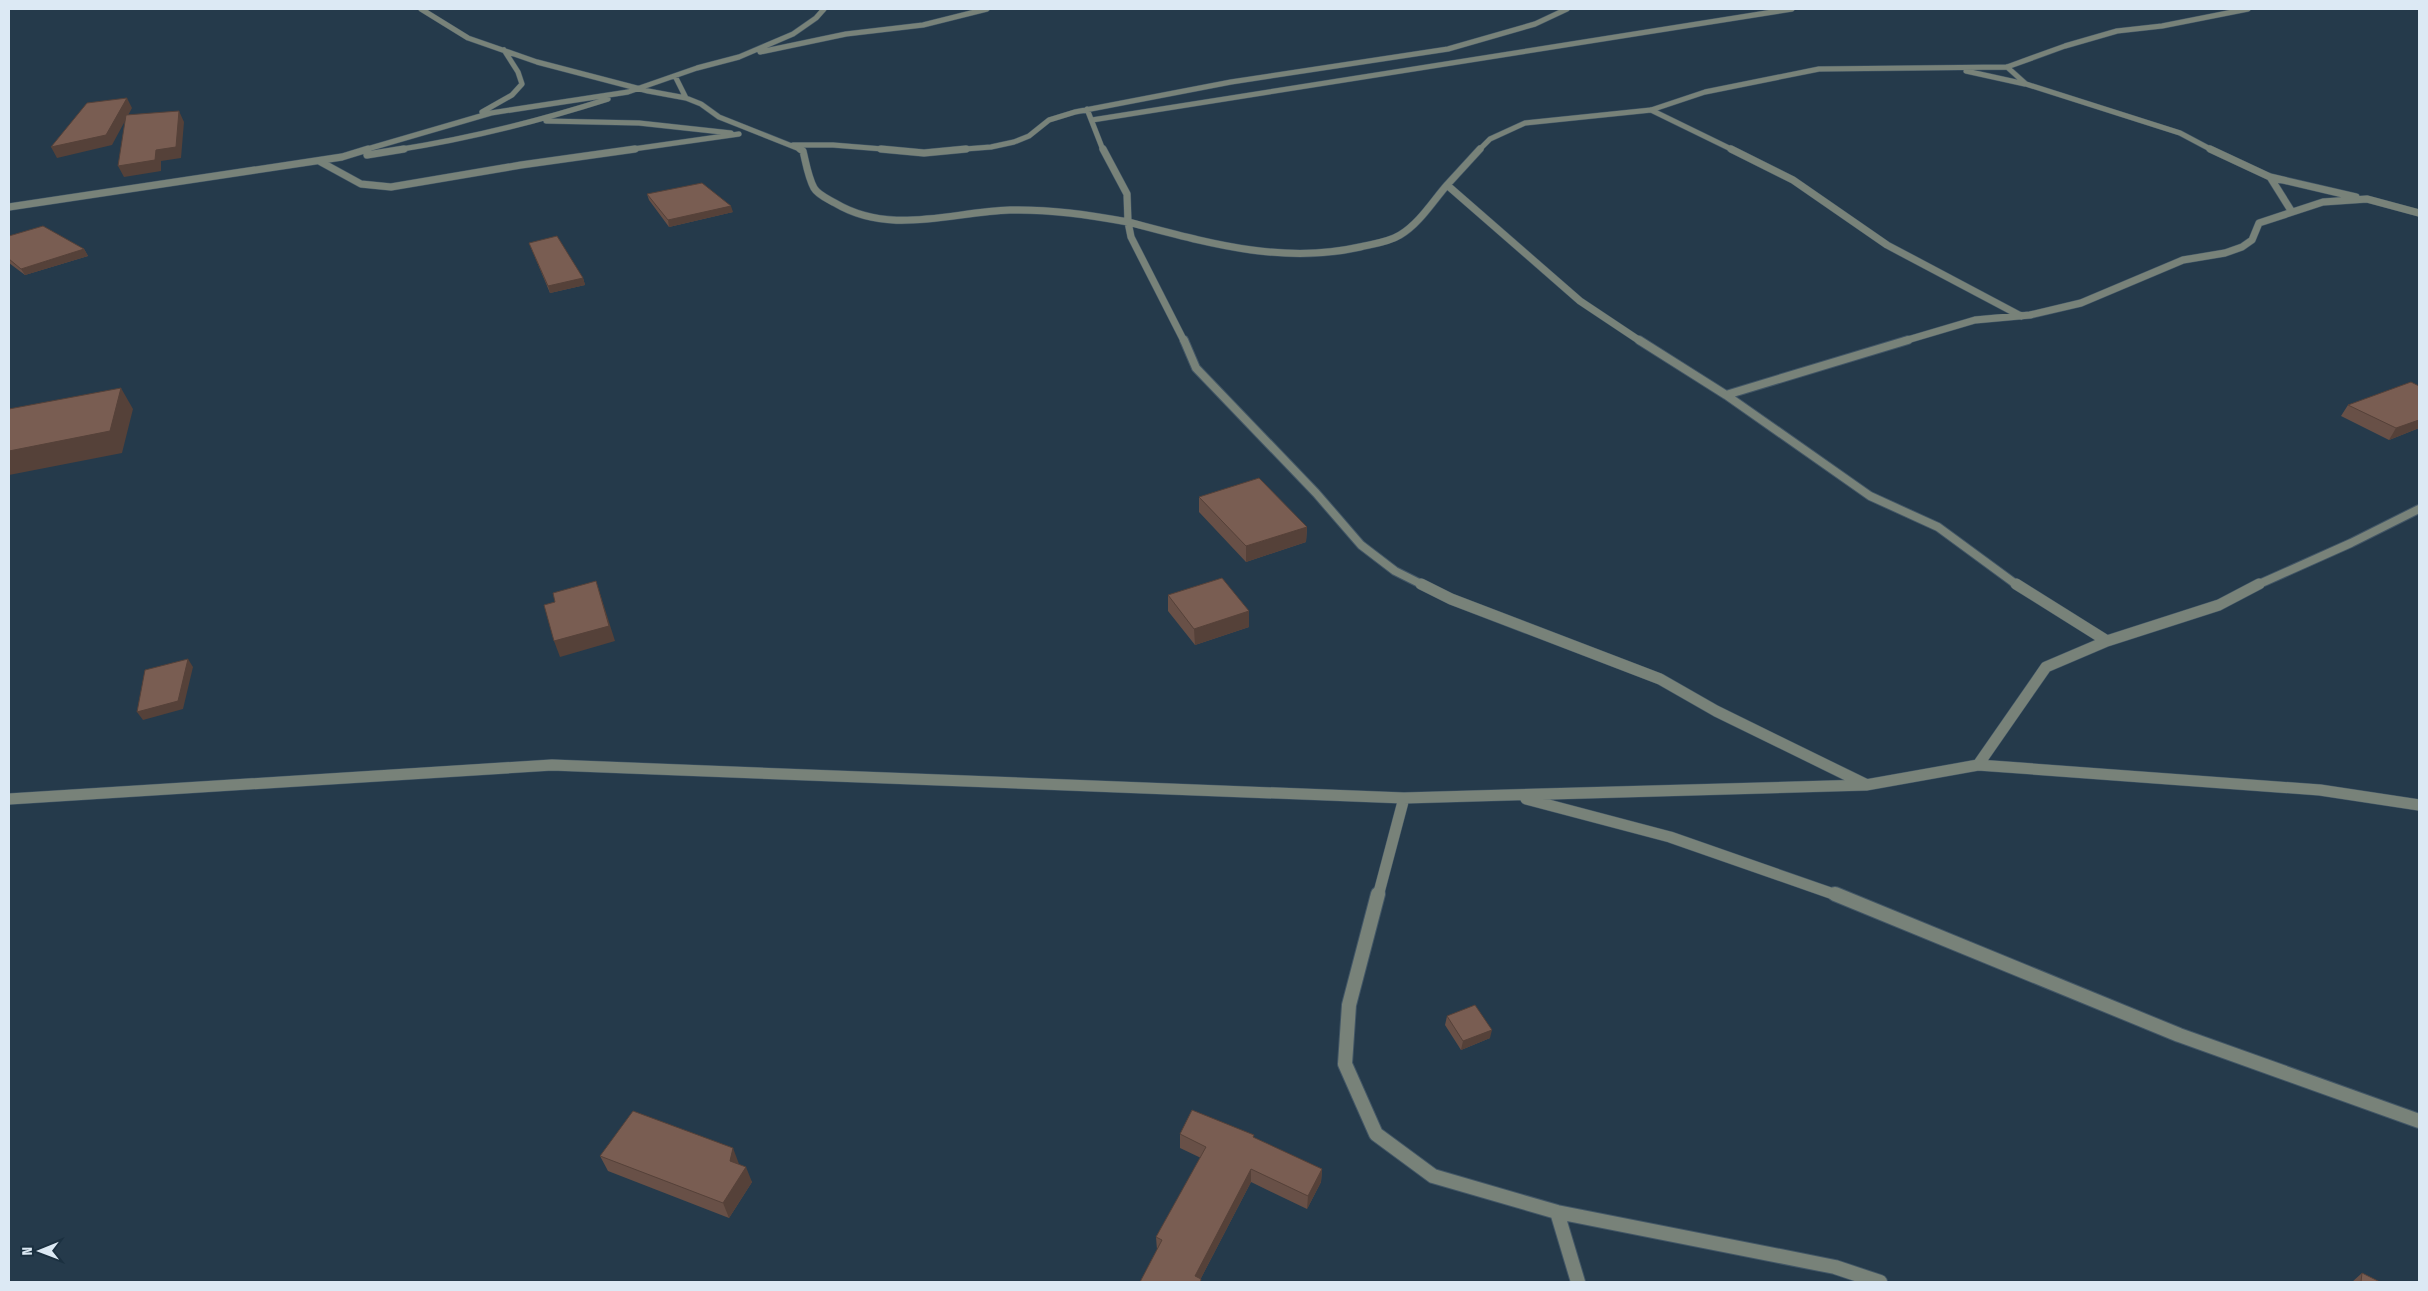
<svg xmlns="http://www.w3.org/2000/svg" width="2428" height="1291" viewBox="0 0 2428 1291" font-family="'Fira Sans Condensed',sans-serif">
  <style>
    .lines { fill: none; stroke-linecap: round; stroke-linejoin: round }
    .minor-far4-casing { stroke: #425666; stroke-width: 6 }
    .minor-far3-casing { stroke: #425666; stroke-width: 8 }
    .minor-far2-casing { stroke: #425666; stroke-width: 10 }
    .minor-far1-casing { stroke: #425666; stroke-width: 12 }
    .minor-casing { stroke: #425666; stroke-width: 16 }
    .minor-far4 { stroke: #788279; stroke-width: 5 }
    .minor-far3 { stroke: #788279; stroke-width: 7 }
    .minor-far2 { stroke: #788279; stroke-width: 8 }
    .minor-far1 { stroke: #788279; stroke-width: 11 }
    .minor { stroke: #788279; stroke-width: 14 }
    .wall { fill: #685047 }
    .shaded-wall { fill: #554139 }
    .building { fill: #795d52; stroke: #554139 }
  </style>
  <rect width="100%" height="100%" fill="#253a4b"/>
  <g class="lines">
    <defs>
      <path id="minor-far4" d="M421,9L468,38L537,62L648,91L686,98L701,104L719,117L802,150
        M760,52L846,34L923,25L987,9
        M2007,67L2026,84L2180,133L2212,150
        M1966,71L2025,84
        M675,76L686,98
        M1087,109L1103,150
        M1651,110L1733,150
        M482,112L512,95L522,84L518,72L504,50
        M1092,120L1792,9
        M546,121L639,123L731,133
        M793,145H833L895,150
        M364,150L491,113L628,92L697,68L739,57L793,34L816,18L824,9
        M396,150C468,139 539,121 608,99
        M626,150L739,134
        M952,150L991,147L1014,142L1029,136L1049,120L1075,112L1231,82L1448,49L1535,24L1567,9
        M1479,150L1490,139L1525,123L1651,110L1705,92L1819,69L2007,67L2065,46L2117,31L2162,26L2248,9"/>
      <path id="minor-far3" d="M800,149L803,151C806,163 808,177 814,188C818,195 828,199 835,203C890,236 951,212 1010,210C1050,209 1089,215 1128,222L1131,237L1184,341
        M881,149L924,153L966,149
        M1103,149L1127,194L1128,222C1205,242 1281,265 1360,247C1373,244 1389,242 1400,235C1419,224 1433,201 1447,185L1580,301L1640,341
        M1731,149L1793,180L1887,245L2021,316
        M2210,149L2270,177L2356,197
        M367,155L404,149
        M319,161L361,184L391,187L521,165L635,149
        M2270,177L2292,212
        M1447,185L1480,149
        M9,207L342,157L368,149
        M1904,341L1975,320L2030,315L2081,303L2183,260L2225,253L2242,247L2252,240L2259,223L2323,202L2367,199L2419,213"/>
      <path id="minor-far2" d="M1184,340L1196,368L1316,493L1361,545L1395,571L1423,585
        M1639,340L1726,395L1870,496L1938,527L2017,585
        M1726,395L1908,340
        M2257,585L2351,543L2419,509"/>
      <path id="minor-far1" d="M1421,584L1451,599L1660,679L1716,711L1865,784
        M2016,584L2107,641
        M1978,765L2046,667L2107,641L2219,605L2259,584
        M9,799L552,765L1404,798L1866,785L1978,765L2320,790L2419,805
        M1526,799L1670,837L1839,896
        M1378,896L1404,798"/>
      <path id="minor" d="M1378,894L1349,1005L1345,1064L1376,1134L1433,1176L1557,1212L1835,1267L1880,1282
        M1835,894L2179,1035L2419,1121
        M1557,1212L1578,1282"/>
    </defs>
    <!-- minor-far4 casing -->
    <use href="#minor-far4" class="minor-far4-casing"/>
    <!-- minor-far3 casing -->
    <use href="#minor-far3" class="minor-far3-casing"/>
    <!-- minor-far2 casing -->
    <use href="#minor-far2" class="minor-far2-casing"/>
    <!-- minor-far1 casing -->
    <use href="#minor-far1" class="minor-far1-casing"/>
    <!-- minor casing -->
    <use href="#minor" class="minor-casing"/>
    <!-- minor-far4 -->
    <use href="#minor-far4" class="minor-far4"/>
    <!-- minor-far3 -->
    <use href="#minor-far3" class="minor-far3"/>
    <!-- minor-far2 -->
    <use href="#minor-far2" class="minor-far2"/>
    <!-- minor-far1 -->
    <use href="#minor-far1" class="minor-far1"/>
    <!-- minor -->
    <use href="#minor" class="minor"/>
  </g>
  <!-- wall -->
  <path class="wall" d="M647,194L733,212L669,227L649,200Z
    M9,236L84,249L88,256L25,275L9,263Z
    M529,243L583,278L585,285L550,293Z
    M2348,405L2419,428L2389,440L2341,416Z
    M1199,497L1307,527L1306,542L1246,562L1199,512Z
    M1168,595L1249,611V627L1195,645L1168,611Z
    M1447,1016L1490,1038L1461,1050L1445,1025Z
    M1180,1134L1254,1138L1322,1169L1321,1182L1307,1209L1251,1182L1201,1278V1282H1140L1157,1250L1156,1237L1201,1158L1180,1148Z
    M600,1156L739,1164L752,1182L729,1218L608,1171Z
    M2362,1273L2380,1282H2352Z"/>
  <!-- shaded-wall -->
  <path class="shaded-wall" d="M127,98L132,108L112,145L57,158L51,147Z
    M179,111L184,122L181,158L161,161V171L124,177L118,166L156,150Z
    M731,206L733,212L669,227L668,220Z
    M84,249L88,256L25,275L21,269Z
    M583,278L585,285L550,293L548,286Z
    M121,388L133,409L122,453L9,475V451Z
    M2419,420V428L2389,440L2396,428Z
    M1307,527L1306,542L1246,562V546Z
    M596,581L615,641L560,657L554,641Z
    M1249,611V627L1195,645L1194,629Z
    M188,659L193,667L183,709L143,720L137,712Z
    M1492,1030L1490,1038L1461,1050L1463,1041Z
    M733,1148L739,1164L736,1176L730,1161Z
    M746,1167L752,1182L729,1218L723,1203Z
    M1251,1169V1182L1199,1282L1195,1276Z
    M1322,1169L1321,1182L1307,1209L1308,1196Z"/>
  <!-- building -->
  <path class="building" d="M127,98L106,135L51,147L87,103Z
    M179,111L176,147L156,150L155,160L118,166L126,115Z
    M702,183L731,206L668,220L647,194Z
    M43,226L84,249L21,269L9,259V236Z
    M557,236L583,278L548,286L529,243Z
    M2411,382L2419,386V420L2396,428L2348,405Z
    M121,388L110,431L9,451V409Z
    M1259,478L1307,527L1246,546L1199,497Z
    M1222,578L1249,611L1194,629L1168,595Z
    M596,581L609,626L554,641L544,605L555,602L553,593Z
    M188,659L178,701L137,712L145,670Z
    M1475,1005L1492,1030L1463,1041L1447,1016Z
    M1192,1110L1254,1135L1253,1137L1322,1169L1308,1196L1251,1169L1195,1276L1201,1279L1200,1282H1140L1162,1240L1156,1237L1206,1147L1180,1134Z
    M633,1111L733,1148L730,1161L746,1167L723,1203L600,1156Z
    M2362,1273L2380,1282H2361Z"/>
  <!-- border -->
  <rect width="2428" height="1291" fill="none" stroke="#dce9f4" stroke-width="20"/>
  <!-- north arrow -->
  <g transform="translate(40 1251) rotate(269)" stroke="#1b3040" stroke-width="4" paint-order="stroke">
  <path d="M0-4L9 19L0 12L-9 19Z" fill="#dce9f4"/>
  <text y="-8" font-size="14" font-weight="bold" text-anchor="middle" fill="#dce9f4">N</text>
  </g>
</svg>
